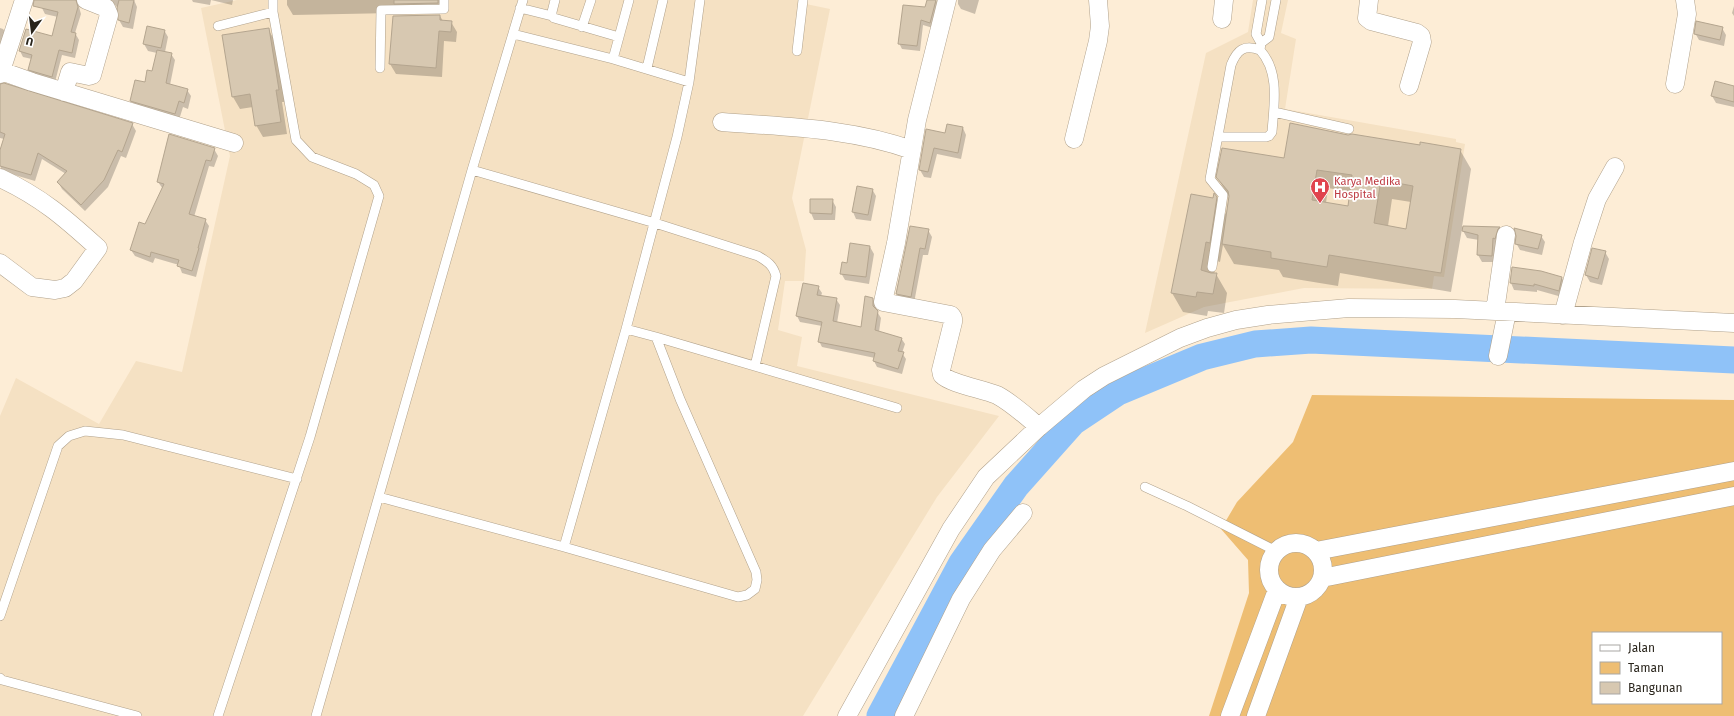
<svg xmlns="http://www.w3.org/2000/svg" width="1734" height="716" viewBox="0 0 1734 716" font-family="'Fira Sans',sans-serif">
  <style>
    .built { fill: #f5e1c3 }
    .green { fill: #eebe73; fill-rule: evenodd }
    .shadow { fill: #0003; fill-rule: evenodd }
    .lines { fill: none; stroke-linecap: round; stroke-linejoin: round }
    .river { stroke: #8fc2f8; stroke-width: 27 }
    .building { fill: #d7c8b1; stroke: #b4a58f; fill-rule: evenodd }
    .service-casing { stroke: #b0a18b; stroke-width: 10 }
    .minor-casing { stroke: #b0a18b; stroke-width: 19 }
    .service { stroke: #fff; stroke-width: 9 }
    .minor { stroke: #fff; stroke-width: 18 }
    .labels { text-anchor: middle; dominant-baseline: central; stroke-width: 3.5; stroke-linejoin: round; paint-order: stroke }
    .health-label { font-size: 11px; fill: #be3a42; stroke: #fff; text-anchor: start }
  </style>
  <rect width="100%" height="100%" fill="#fdedd6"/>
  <!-- built -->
  <path class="built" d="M237,0H806V4L830,9L792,198L806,250L804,281H785L778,330L802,337L797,366L999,416L937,497L803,716H0V416L16,378L99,424L136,361L182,372L230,156L201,8Z
    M1253,0H1288L1281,33L1296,39L1285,109L1456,139V142L1465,144L1444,277L1434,276L1432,289L1304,288L1204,307L1145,333L1206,53L1248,32Z"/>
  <!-- green -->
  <path class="green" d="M1312,395L1734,400V716H1209L1249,593L1248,560L1221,529L1237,502L1293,442ZM1593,633H1721V703H1593Z"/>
  <!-- shadow -->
  <path class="shadow" d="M44,0H77L81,14L75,33L79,40L75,58L62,55L55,82L33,75L29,69L32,59L23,57L20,51L53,38L58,17L45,14L42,8Z
    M103,0H134L137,7L133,29L123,27L119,20L118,8L115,5Z
    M192,0H233L232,5L211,0L210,5L193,2Z
    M287,0H444L443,12L293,15L287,5Z
    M928,0H936L939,5L933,28L923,25L920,51L902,49L899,43L926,9Z
    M958,0H979L975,14L961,9L958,4Z
    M1734,6V16L1732,13Z
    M440,16L443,21L451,22L457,32L456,42L444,41L442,77L396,74L390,64Z
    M0,28L3,29L7,34L0,55Z
    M1722,28L1726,35L1724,46L1699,40L1695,33Z
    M268,29L275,41L285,102H282L287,134L263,137L256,125L253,107L240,109L233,97L223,36Z
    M164,30L168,37L165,52L171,54L175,60L170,85L187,90L191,96L188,109L183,107L179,120L135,107L131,100L153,72L157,53L148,51L144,44Z
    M1715,82L1734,87V107L1716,103L1712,96Z
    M0,104L132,124L136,131L126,158L121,156L108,187L85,211L62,189L58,182L66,174L42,159L35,181L1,171L0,154L4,139L0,138Z
    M963,128L966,135L961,159L937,154L931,178L924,177L920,170L927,130L945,134Z
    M1348,136L1460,150L1471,169L1462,227L1500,228L1503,234L1496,262H1482L1478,255L1479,240L1467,238L1462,229L1451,292L1340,273L1338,286L1283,277L1279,270L1234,264L1223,245L1220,262L1217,261L1214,274H1216L1227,293L1224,313L1208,311L1207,316L1183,312L1172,293L1214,199L1216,197L1227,216L1230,198L1217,177L1285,159ZM1328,188L1351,192L1348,207L1326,203ZM1392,199L1411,202L1407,230L1388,226Z
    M214,149L218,156L214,167L209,166L194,217L205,220L209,226L196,277L182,273L179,265L155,258L153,263L135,256L131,250L146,225L163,189L158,182Z
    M872,189L876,196L871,221L856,219L853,212Z
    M811,200H832L836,207L835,220H814L811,213Z
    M928,230L932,237L928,255H923L914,303L900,300L897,294Z
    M1541,236L1545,242L1542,255L1520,250L1516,243Z
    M851,244L870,247L874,254L869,284L845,280L841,273L848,264Z
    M1605,252L1609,259L1602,285L1590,282L1586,275Z
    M1541,272L1562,278L1566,285L1562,297L1537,290V292L1514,290L1511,283Z
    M818,287L822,293L821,296L836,299L840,305L837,323L861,328L873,299L876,305V310L881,318L879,332L901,338L905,344L902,353L906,359L902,374L877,367L874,361L875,358L822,347L819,341L822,326L800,322L797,316Z"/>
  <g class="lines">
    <!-- river -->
    <path class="river" d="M880,716L962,563L1016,486L1073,422L1118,392L1202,357L1255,344L1311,340L1734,360"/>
  </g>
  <!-- building -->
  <path class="building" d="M34,0H76L78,7L71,32L76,33L72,53L59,50L52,77L28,70L32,55L19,51L26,29L52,36L58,12L33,6Z
    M119,0H134L129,23L118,20L117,8Z
    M394,0H438V3L394,4Z
    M927,0H936L930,23L921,20L917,46L898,44L903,5L925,7Z
    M440,15V20L452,21L451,32L439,31L436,68L389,64L393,16Z
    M1696,21L1723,27L1720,40L1694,34Z
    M147,26L165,30L161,48L143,44Z
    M269,28L279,90H276L281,122L255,126L250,94L232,97L222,35Z
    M157,50L172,53L166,83L188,89L184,103L179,101L175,114L130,101L135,80L145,82L147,70L152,71Z
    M1715,81L1734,86V102L1711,96Z
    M4,83L133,123L122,152L118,150L104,180L81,205L57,182L67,171L38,153L31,175L0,166V150L5,134L0,132V84Z
    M1290,123L1348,135L1352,134L1420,145V142L1461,149L1441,273L1329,255L1327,267L1271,258V252L1222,244L1229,196L1228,191L1216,177L1222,148L1284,158ZM1317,170L1352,175L1348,206L1312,200ZM1381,180L1413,186L1406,229L1374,223Z
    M947,124L963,127L958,153L934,148L928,172L919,170L926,129L945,133Z
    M169,134L215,148L211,161L206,160L189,214L206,219L198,248H199L192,271L177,266L179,260L151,252L150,257L130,250L139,222L145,224L164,184L157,182Z
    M857,186L873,189L868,215L852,212Z
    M1214,193L1217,197L1210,243L1206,242L1201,270L1211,273H1217L1213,294L1197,292L1196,297L1171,293L1191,194L1213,198Z
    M810,199H833L832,214L810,213Z
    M910,226L929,229L925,249L920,248L911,297L896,294Z
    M1463,226L1500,227L1498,229L1495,239L1493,238L1492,256L1477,255L1478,235L1462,231Z
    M1514,228L1542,235L1538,249L1515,244L1516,236Z
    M850,243L870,246L866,277L840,274L842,262L847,263Z
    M1592,248L1606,251L1598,279L1585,275Z
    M1512,267L1541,271L1562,277L1559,291L1534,284V286L1510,283Z
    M803,283L819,286L817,295L837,298L833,321L861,327L865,296L873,298V306L878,311L875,330L902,338L898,351L904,352L898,369L873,361L875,353L818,342L822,322L796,316Z"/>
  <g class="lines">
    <defs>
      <path id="service" d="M520,8L552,16L554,18L619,37L613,59L689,82
        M552,16V12L555,0
        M218,26L273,12
        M582,27L591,0
        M513,34L613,59
        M619,37L629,0
        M1261,43L1269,37L1276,0
        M797,51L803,0
        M380,68L381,10L444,9V0
        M647,68L663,0
        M1274,112L1349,129
        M1219,137H1266L1269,136L1272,132C1274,104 1280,72 1260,50L1261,43L1256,34L1262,0
        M472,170L655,223L758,256C768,262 773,265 776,276L755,366
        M1212,267L1223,195L1210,179L1231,65C1237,50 1244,44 1260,50
        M656,337L897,408
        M1145,487L1187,506L1276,551
        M379,497L564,547L626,329L677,137L689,82L700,0
        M564,547L738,597L747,595L755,589L757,580L756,572L680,399L656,337L626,329
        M0,616L58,446L69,436L85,431L123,435L297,479
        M0,678L2,680L137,716
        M218,716L310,437L379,196L374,185L356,174L312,157L296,140L273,12V0
        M316,716L472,170L523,0"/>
      <path id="minor" d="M947,0L917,120L896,243L883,302L951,315L953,318V322L941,370L942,375C951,384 983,389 997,395C1012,403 1026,416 1039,427
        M1369,0L1367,18L1371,21L1417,33L1421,36L1422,42L1409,86
        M1222,19L1224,0
        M1,71L32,82L234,143
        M0,74L24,0
        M1675,84L1687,14L1685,0
        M64,92L70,72L89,76L92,75L107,22L109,15L106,8L86,0
        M722,122C786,127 851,128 912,150
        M1074,139L1098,41L1100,26L1098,0
        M0,178C41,197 65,218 98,248L74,281L65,288L55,290L32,287L0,263
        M1495,311L1506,235
        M1563,315L1583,242L1597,199L1615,167
        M1498,356L1507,312
        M1269 570a27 27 0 1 1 54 0a27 27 0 1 1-54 0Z
        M1316,551L1734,471
        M1322,578L1734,496
        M847,716L951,529L986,477L1039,427L1084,389L1104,376L1180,338L1207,328L1236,320L1268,315L1349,308L1455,309L1734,323
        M904,716L961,599L992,550L1023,513
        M1230,716L1277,590
        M1256,716L1299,597"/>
    </defs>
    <!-- service casing -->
    <use href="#service" class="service-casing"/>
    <!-- minor casing -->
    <use href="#minor" class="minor-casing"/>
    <!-- service -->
    <use href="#service" class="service"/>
    <!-- minor -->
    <use href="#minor" class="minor"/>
  </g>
  <!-- icons -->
  <defs>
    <symbol id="hospital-pin" viewBox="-11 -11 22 30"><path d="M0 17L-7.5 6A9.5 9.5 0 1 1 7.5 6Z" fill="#e0444e" stroke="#fff"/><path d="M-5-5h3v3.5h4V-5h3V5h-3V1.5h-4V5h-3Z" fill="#fff"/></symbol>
  </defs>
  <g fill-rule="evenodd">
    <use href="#hospital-pin" x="1309" y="176" width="22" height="30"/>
  </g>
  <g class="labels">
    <!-- health labels -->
    <g class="health-label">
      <text x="1334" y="181">Karya Medika<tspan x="1334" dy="13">Hospital</tspan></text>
    </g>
  </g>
  <!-- legend -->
  <rect x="1592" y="632" width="130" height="72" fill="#ffffff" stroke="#a9a7a4"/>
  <rect x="1600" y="645" width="20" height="6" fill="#ffffff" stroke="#a9a7a4"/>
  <text x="1628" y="652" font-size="12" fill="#29241b">Jalan</text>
  <rect x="1600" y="662" width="20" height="12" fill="#eebe73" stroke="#a9a7a4"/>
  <text x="1628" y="672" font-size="12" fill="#29241b">Taman</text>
  <rect x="1600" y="682" width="20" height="12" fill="#d7c8b1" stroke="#a9a7a4"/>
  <text x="1628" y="692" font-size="12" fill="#29241b">Bangunan</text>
  <!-- north arrow -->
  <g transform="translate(32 32) rotate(194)" stroke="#ffffff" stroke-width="3" paint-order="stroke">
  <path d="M0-3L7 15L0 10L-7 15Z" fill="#29241b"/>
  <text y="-6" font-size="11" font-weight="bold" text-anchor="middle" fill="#29241b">U</text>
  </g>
</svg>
